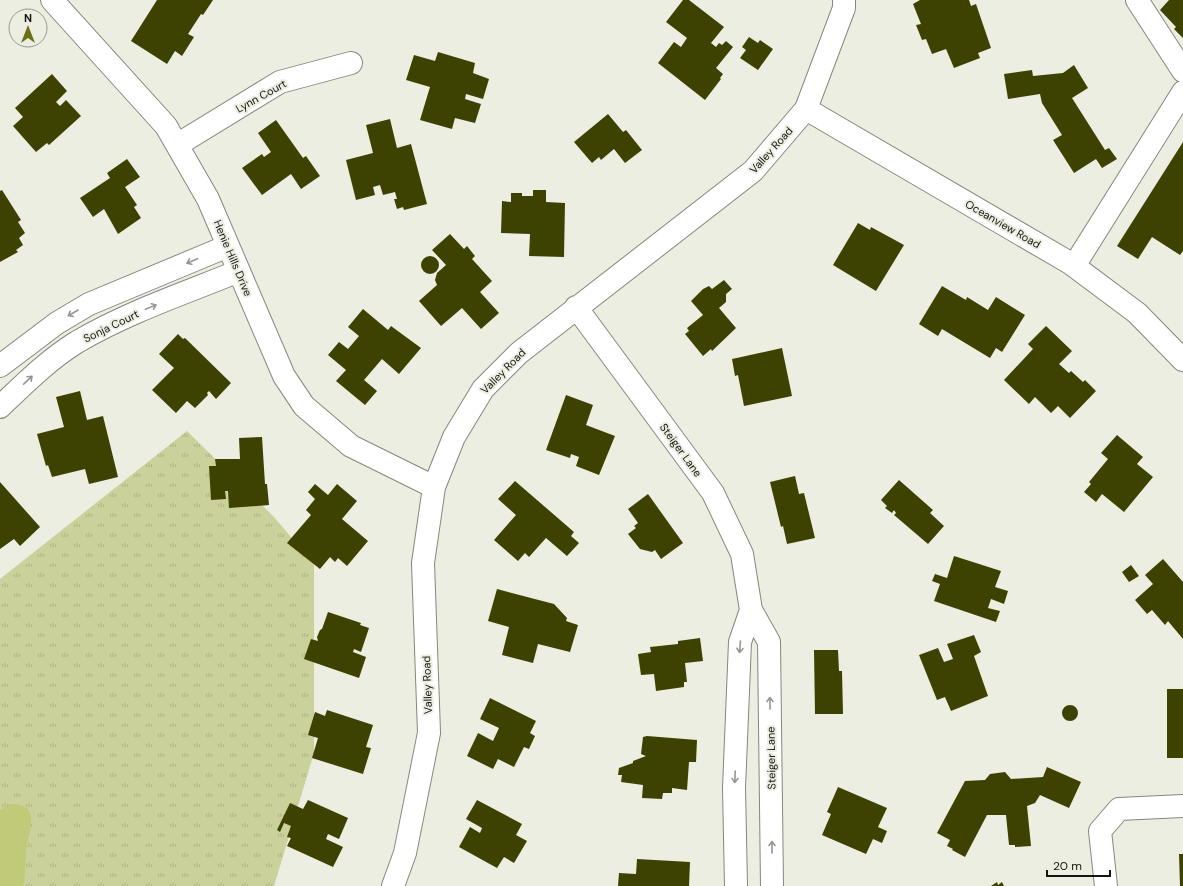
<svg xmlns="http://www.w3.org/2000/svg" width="1183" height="886" viewBox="0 0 1183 886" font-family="'DM Sans',sans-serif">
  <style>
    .grass { fill: url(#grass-tufts) }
    .water { fill: #c1ca79 }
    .building { fill: #3e4200 }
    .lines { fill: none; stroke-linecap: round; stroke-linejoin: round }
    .minor-casing { stroke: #86877c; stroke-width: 24 }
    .minor { stroke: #fff; stroke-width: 22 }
    .oneway { stroke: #969694 }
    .labels { text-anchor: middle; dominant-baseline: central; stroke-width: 4; stroke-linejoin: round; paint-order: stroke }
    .street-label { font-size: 11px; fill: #151611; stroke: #eceee2 }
  </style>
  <defs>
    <pattern id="grass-tufts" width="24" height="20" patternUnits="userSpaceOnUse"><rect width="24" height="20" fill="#cad19a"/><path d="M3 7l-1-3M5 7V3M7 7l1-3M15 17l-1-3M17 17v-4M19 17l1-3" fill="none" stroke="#adb384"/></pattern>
  </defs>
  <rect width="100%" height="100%" fill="#eceee2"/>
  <!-- grass -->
  <path class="grass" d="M187,431L274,517L314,564V753L274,886H0V579Z"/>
  <!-- water -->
  <path class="water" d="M11,804C43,804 28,833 26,852C25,863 26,875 23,886H0V810Z"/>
  <!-- building -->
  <path class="building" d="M157,0H213L203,15L201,14L188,34L194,37L182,56L175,51L167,64L131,41Z
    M683,0H689L724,27L711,43L716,47L719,43L722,45L726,41L733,47L716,68L723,74L720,78L721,79L705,100L658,63L674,42L681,47L687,38L666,22Z
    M920,0H969L971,6L976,4L991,48L978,53L980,58L954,68L946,49L932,54L926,39L922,40L916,25L921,24L913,4Z
    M1169,0H1183V38L1174,29L1176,27L1160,10Z
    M749,37L758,43L760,40L773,49L758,70L740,58L746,50L742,47Z
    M438,52L475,63L473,73L489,79L483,99L466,94L465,99L481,104L475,123L455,118L452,129L420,120L430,87L406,80L414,55L435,61Z
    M1074,65L1088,88L1072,98L1105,150L1109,148L1117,159L1102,168L1096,159L1074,173L1053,140L1062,135L1042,103L1040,94L1008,99L1004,74L1032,70L1033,76L1063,73Z
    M52,74L67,91L56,102L60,106L66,100L81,116L49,145L47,143L36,152L13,126L23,117L15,108Z
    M608,114L623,132L626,130L642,150L625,163L614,149L601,160L599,157L592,163L574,142Z
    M390,119L397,148L411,144L427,204L404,210L403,207L397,209L394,199H397L395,192L383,195L380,185L373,187L375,195L356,200L346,160L373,153L366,125Z
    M276,120L303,158L306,156L320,176L301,189L291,174L262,195L242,168L262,154L264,157L271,152L258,133Z
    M1183,142V251L1180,255L1152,237L1138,259L1117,246Z
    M127,159L140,177L125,187L137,205L134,207L141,218L118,234L104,209L93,217L80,198L110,178L107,173Z
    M2,190L21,220L18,222L25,233L19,238L23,245L16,250L18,252L0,262V191Z
    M533,190H546V202L565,203L564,257L529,256L530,234L501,233L502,201L511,202V193H522V196H533Z
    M858,223L870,230L871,227L904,245L876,291L833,265Z
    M450,234L464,249L467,246L475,256L472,259L492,281L480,292L499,313L481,329L462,308L441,326L419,301L437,285L435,280L437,273L446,265L432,250Z
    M421 265a9 9 0 1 1 18 0a9 9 0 1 1-18 0Z
    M724,280L732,289L726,294V302L719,308L736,328L712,351L711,349L703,356L685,334L689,331L687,328L703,315L691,301L703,289L709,286L712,289Z
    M942,286L966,300L967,297L988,310L996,297L1025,315L1002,352L996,348L990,358L942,329L938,336L919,324Z
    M363,309L388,330L391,326L421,348L399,374L382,359L364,380L377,391L365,405L336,381L346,370L328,355L339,342L348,349L359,336L348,327Z
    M1046,326L1072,351L1059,364L1069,373L1071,371L1083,382L1085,380L1096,391L1070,418L1058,406L1051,413L1035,397L1029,404L1004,380L1033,349L1028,344Z
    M178,334L183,339L185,338L231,383L216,399L209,391L207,393L208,395L195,408L187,401L176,413L152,390L174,368L159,354Z
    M782,348L792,396L744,406L738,375L735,376L732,359Z
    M80,391L87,420L103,416L118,477L89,484L85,469L52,477L48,465L46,466L37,434L64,427L56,397Z
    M566,395L593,405L586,425L615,436L599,475L576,466L579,457L571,454L570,458L546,450Z
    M1117,435L1143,457L1137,464L1153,477L1124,512L1102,494L1096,502L1084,492L1091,484L1089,482L1108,459L1101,453Z
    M262,437L265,484H267L269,505L229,508L228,491H225L226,499L211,500L209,466H216L215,459H240L239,438Z
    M795,476L799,494L804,493L815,538L787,544L783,526L781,527L770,482Z
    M899,480L933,510L930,513L944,526L928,544L894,515L896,513L894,510L892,513L885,508L887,506L881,500Z
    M515,481L574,532L571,536L579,543L567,556L546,538L529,557L525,553L518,561L494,540L516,515L498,499Z
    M0,482L40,527L20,546L14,539L0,549Z
    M315,484L328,495L337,484L357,501L342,519L368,541L347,566L338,558L335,562L330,557L320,569L287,543L311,515L306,510L315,499L308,492Z
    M648,494L683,543L661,559L655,550L652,552L640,549L628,534L636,528L634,526L638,523L628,509Z
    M954,556L1001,571L995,587L1008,591L1004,604L991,599L988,608L1000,611L996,622L934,601L940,584L932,581L935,574L947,578Z
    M1163,559L1183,582V639L1168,621L1165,625L1152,610L1147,614L1135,600L1153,584L1145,575Z
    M1131,565L1139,576L1129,582L1122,572Z
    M497,589L554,604L567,618L566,621L578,625L570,652L538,644L533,663L502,655L509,627L488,621Z
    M328,612L361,623L360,625L369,628L361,652L354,649L353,652L366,657L359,678L304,659L311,639L318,641L317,637L320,630L322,629Z
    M974,635L981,652L974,656L988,696L951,711L945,697L937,700L919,655L938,648L944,662L953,659L947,644Z
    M700,638L703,661L685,663L687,682H684V687L656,691L654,674L641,675L638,654L651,652L650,647L678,644V641Z
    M814,650H838L839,671H842L843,714H815Z
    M1167,689H1183V758H1167Z
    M490,698L536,721L530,733L535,736L529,749L524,747L514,767L498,759L493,769L467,756L478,733L493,741L499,728L480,719Z
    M1062 713a8 8 0 1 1 16 0a8 8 0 1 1-16 0Z
    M327,710L373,725L366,747L371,748L363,774L312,758L318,738L308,735L315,712L325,716Z
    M647,736L697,740L696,762H689L687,790L672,788V793H663L662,799L642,798L643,785L621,782L622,775H618L619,768L633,763V761L646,756L641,754L643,737Z
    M1047,767L1081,782L1069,808L1040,795L1035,803L1027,806L1031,846L1015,847V845H1009L1006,815H987L965,857L952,850L953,849L947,846L950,840L937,833L965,781L985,780L990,774L1005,772L1011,779L1043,777Z
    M838,787L887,808L878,827L887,831L882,843L873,839L866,854L822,835L831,814L827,812Z
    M308,800L348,818L339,839L328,834L326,839L343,847L333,867L287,846L291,838L287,837L291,826L284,823L280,832L277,830L290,803L303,809Z
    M477,800L522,824L516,835L527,841L514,863L504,857L497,868L459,847L470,827L480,833L482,828L466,819Z
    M1179,854H1183V886H1180Z
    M637,859L690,862L689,886H618L619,873L636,874Z
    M997,882L998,885L1002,882L1004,886H991Z"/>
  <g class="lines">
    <defs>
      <path id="minor" d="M52,0L166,126L208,199L284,376L304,406L351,446L434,487
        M1137,0L1183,71
        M806,109L1070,263L1137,313L1183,360
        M177,145L280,82L351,63
        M1074,266L1183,92
        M576,307L713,493L742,554L751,610L769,642L772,886
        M0,366L57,323L89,304L228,246
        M0,407C24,384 48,360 77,342C128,312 185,293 239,271
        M393,886L405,853L429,733L423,563L434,487L454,437L483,389L519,353L753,171L806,109L844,8V0
        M736,886L734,788L740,642L751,610
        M1106,886L1100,831L1119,809L1183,806"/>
    </defs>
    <!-- minor casing -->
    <use href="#minor" class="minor-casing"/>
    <!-- minor -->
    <use href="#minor" class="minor"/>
  </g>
  <!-- one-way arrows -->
  <defs><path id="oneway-shaft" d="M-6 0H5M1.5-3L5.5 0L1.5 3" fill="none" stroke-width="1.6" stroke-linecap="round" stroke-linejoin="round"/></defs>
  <g class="oneway">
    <use href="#oneway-shaft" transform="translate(192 261) rotate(157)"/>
    <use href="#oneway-shaft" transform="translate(151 307) rotate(-22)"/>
    <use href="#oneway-shaft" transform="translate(73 313) rotate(150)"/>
    <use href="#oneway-shaft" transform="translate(28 380) rotate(-43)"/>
    <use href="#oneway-shaft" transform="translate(740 647) rotate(94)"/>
    <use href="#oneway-shaft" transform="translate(770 703) rotate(-91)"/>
    <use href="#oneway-shaft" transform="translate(735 777) rotate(92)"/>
    <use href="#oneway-shaft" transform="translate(772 847) rotate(-90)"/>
  </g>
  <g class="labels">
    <!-- street labels -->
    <g class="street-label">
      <text transform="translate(261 96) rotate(-29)">Lynn Court</text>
      <text transform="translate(771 150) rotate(-48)">Valley Road</text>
      <text transform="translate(1003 224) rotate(30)">Oceanview Road</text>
      <text transform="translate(233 258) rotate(67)">Henie Hills Drive</text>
      <text transform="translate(111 326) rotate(-26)">Sonja Court</text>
      <text transform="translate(503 371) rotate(-45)">Valley Road</text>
      <text transform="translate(681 450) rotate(54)">Steiger Lane</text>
      <text transform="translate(427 685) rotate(-92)">Valley Road</text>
      <text transform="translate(771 758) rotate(-91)">Steiger Lane</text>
    </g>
  </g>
  <!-- north arrow -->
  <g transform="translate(28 28)"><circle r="19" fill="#eceee2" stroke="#96988e"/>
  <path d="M0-3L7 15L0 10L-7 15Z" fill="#696f15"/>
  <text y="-6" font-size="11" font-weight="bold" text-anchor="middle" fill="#151611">N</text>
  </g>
  <!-- scale -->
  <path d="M1047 870v6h63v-6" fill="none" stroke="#151611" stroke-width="2"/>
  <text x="1053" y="870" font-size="12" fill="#151611" stroke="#eceee2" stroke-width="3" paint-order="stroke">20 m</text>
</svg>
